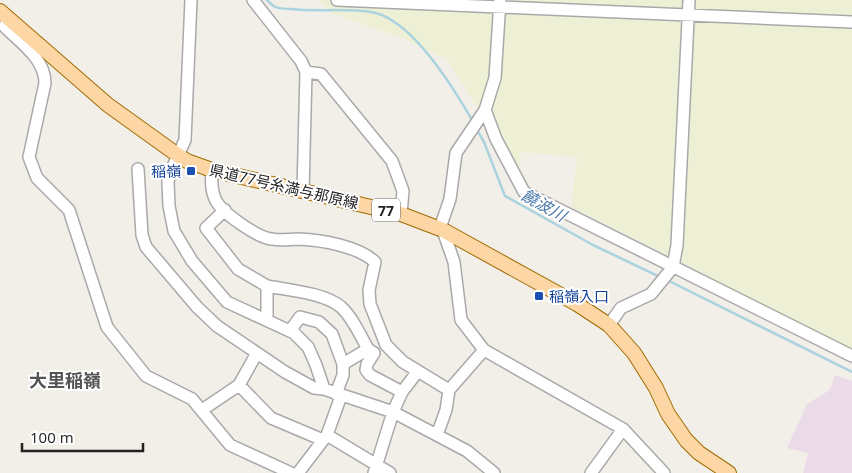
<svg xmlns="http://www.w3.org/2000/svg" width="852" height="473" viewBox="0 0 852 473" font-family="'Open Sans','Noto Sans JP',sans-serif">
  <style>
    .industrial { fill: #ebdbe8 }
    .farmland { fill: #eef0d5 }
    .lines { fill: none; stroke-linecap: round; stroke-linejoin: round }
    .stream { stroke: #aad3df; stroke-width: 2.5 }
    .minor-casing { stroke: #a9a9a9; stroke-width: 14 }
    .major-casing { stroke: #a06b00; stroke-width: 16 }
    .minor { stroke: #fff; stroke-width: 11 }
    .major { stroke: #fcd6a4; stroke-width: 14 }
    .transit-dot { fill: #1a4fb4; stroke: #fff; stroke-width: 2 }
    .labels { text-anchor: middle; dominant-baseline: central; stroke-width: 4; stroke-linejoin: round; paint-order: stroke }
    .shield { fill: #fff; stroke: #646464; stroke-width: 1 }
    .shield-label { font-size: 14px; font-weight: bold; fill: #222 }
    .transit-label { font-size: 15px; fill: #164399; stroke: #fff; text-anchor: end }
    .street-label { font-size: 15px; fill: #222; stroke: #fff }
    .water-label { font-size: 16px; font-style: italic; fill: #4a7aab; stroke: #fff }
    .quarter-label { font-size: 18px; font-weight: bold; fill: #555; stroke: #fff }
  </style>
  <rect width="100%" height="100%" fill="#f2efe9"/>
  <!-- industrial -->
  <path class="industrial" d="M835,375L852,381V473H803L808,453L787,448L807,404L830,390Z"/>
  <!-- farmland -->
  <path class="farmland" d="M317,0H852V355L704,274L571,207L577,157L521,152L520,174L495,137L447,60L404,39L333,14Z"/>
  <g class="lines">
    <!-- stream -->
    <path class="stream" d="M267,0C269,2 273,6 276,7C280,9 286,9 291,9C317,12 344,8 371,12C411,18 453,87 472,120
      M477,130L484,142L505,196L593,245L660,277
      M667,280L852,372"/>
    <defs>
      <path id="minor" d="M191,0L185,140L170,173L168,182L169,206L174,231L192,261L227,302L294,333L308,347L316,365L324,389L393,412L467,451L494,473
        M253,0L301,61L306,72L303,191
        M337,0L852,22
        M500,0L495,78L485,110L456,153L450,199L441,225L454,262L461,320L484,350L623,429L664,473
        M7,17L5,27C21,43 45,59 45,83L29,157L37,178L69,210L107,327L146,376L192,399L230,445L291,473
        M306,72L321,74L392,161L403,191L401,214
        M485,110L496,139L524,192L852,356
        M138,169L142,235L146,247L197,307L217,326L285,372L314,388L324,389
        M212,170C211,182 211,194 218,204C226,215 258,238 272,239C280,241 290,239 299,239C321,240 358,246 375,262L369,290L370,304L386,345L403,362L449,390
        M225,210L206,228L238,269L267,286V319
        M267,286C288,290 325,293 341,307C353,318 360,335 368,349
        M609,325L621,308L651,294L673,267L677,245L689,0
        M290,331L300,317L319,322L332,334L343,364V375L336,394
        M374,353L367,364L366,370L370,375L402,392
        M343,364L368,349L374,353
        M239,385L271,418L323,440
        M202,410L239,385L257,353
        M327,435L390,473
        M437,435L446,410L449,390L484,350
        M298,473L327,435L341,396
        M374,473L393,412L402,392L418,371
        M591,473L623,429"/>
      <path id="major" d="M0,11L108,105L179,156L187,161L212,170L401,214L443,230L577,304L609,325L634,353L656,388L668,414L686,440L699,453L729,473"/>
    </defs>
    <!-- minor casing -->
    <use href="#minor" class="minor-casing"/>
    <!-- major casing -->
    <use href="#major" class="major-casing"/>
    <!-- minor -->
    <use href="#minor" class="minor"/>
    <!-- major -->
    <use href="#major" class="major"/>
  </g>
  <!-- markers -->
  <g class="transit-dot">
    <rect x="186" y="166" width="10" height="10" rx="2.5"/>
    <rect x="534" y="291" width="10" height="10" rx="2.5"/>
  </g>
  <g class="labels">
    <!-- shield labels -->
    <rect class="shield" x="372" y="198.5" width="28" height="23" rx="4"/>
    <g class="shield-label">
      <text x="386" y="210">77</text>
    </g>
    <!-- transit labels -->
    <g class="transit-label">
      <text x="181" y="171">稲嶺</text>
      <text x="549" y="296" text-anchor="start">稲嶺入口</text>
    </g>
    <!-- street labels -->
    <g class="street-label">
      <text transform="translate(284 186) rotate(13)">県道77号糸満与那原線</text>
    </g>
    <!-- water labels -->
    <g class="water-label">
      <text transform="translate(544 205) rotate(29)">饒波川</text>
    </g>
    <!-- quarter labels -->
    <g class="quarter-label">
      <text x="65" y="380">大里稲嶺</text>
    </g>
  </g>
  <!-- scale -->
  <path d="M22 443v8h121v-8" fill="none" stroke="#222222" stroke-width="2.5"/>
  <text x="30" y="443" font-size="15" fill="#222222" stroke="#ffffff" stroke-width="4" paint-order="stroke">100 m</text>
</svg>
